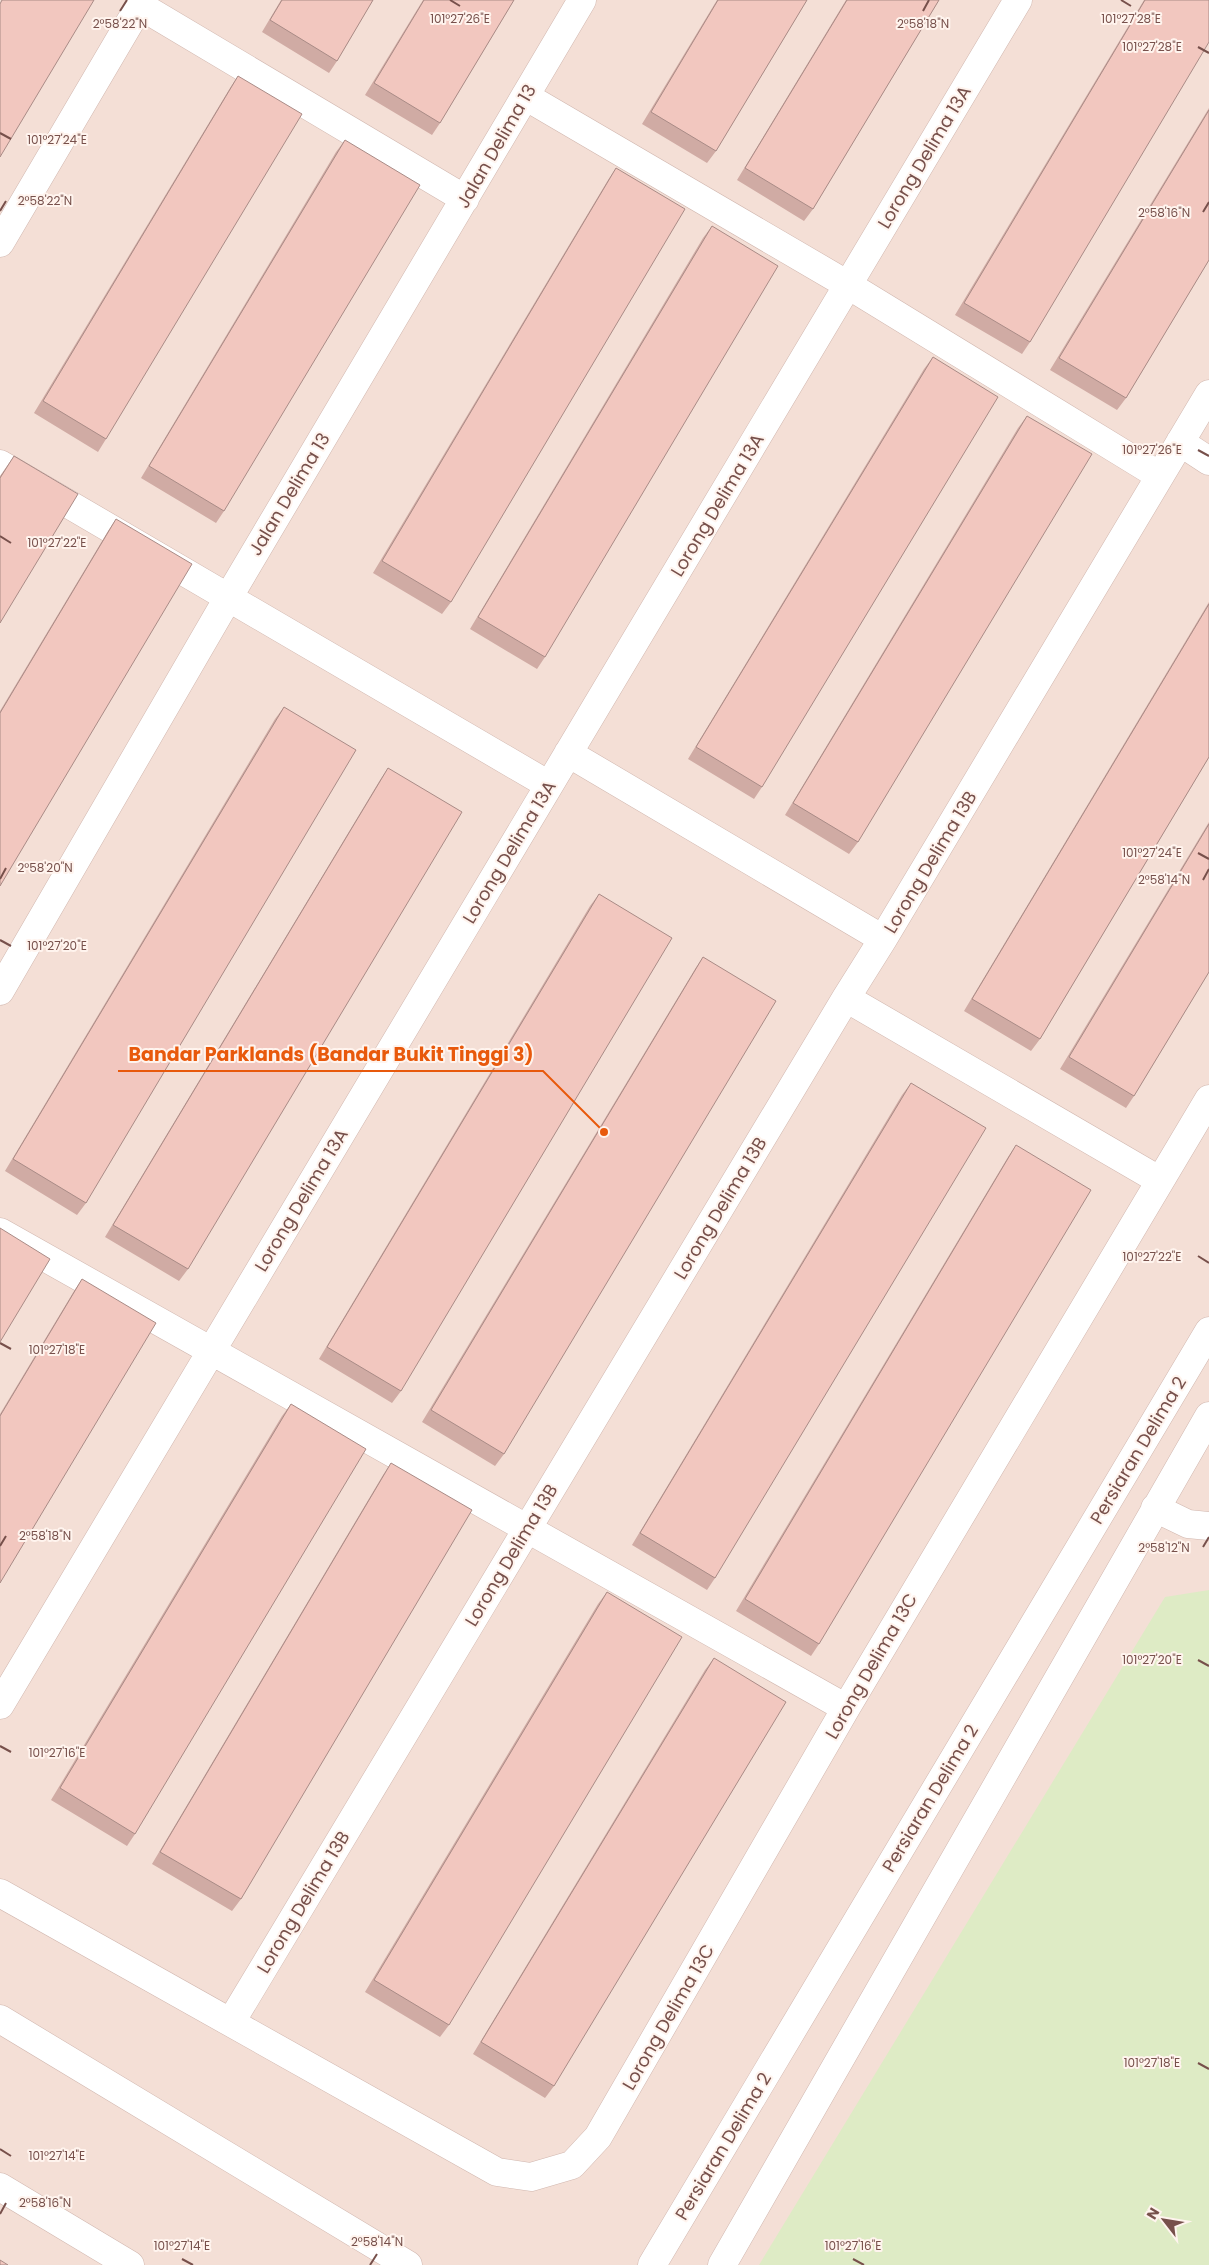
<svg xmlns="http://www.w3.org/2000/svg" width="1209" height="2265" viewBox="0 0 1209 2265" font-family="Poppins,sans-serif">
  <style>
    .residential { fill: #f4dfd6 }
    .green { fill: #deebc5 }
    .lines { fill: none; stroke-linecap: round; stroke-linejoin: round }
    .minor-casing { stroke: #d1b7af; stroke-width: 29 }
    .minor { stroke: #fff; stroke-width: 28 }
    .wall { fill: #d0aba4 }
    .building { fill: #f2c7bf; stroke: #a98b86 }
    .ticks { fill: none; stroke: #77504b; stroke-width: 2 }
    .labels { text-anchor: middle; dominant-baseline: central; stroke-width: 4; stroke-linejoin: round; paint-order: stroke }
    .street-label { font-size: 18px; fill: #77504b; stroke: #fff4ee }
    .ticks-label { font-size: 12px; text-anchor: middle; fill: #77504b; stroke: #fff4ee; stroke-width: 4; stroke-linejoin: round; paint-order: stroke }
    .leader { fill: none; stroke: #e8590c; stroke-width: 2 }
    .callout-dot { fill: #e8590c; stroke: #fff4ee; stroke-width: 2 }
    .callout-label { font-size: 19px; text-anchor: middle; font-weight: bold; fill: #e8590c; stroke: #fff4ee; stroke-width: 4; stroke-linejoin: round; paint-order: stroke }
  </style>
  <rect width="100%" height="100%" fill="#fdefe7"/>
  <!-- residential -->
  <path class="residential" d="M0,0H1209V2265H0Z"/>
  <!-- green -->
  <path class="green" d="M1209,1590V2265H759L1165,1597Z"/>
  <g class="lines">
    <defs>
      <path id="minor" d="M139,5L465,199
        M525,96L848,285L1160,476
        M0,243L143,0
        M1180,442L1209,461
        M0,464L549,785
        M568,753L883,939
        M0,991L228,598L582,0
        M846,998L1159,1180
        M0,1232L846,1708
        M1155,1508L1188,1524L1209,1526
        M0,1705L1018,0
        M0,1893L497,2172L531,2177L572,2165L598,2137L846,1708L1209,1099
        M0,2019L408,2265
        M231,2022L846,998L883,939L1209,394
        M0,2187L130,2265
        M652,2265L1209,1331
        M722,2265L1209,1416"/>
    </defs>
    <!-- minor casing -->
    <use href="#minor" class="minor-casing"/>
    <!-- minor -->
    <use href="#minor" class="minor"/>
  </g>
  <!-- wall -->
  <path class="wall" d="M281,0H373L337,61L329,73L262,32Z
    M423,0H514L440,123L432,135L365,95Z
    M717,0H807L716,151L707,163L642,124Z
    M846,0H939L813,209L804,221L737,180Z
    M1144,0H1209L1030,342L1022,354L955,315Z
    M238,76L106,439L98,452L34,413L230,88Z
    M1209,108V260L1126,398L1117,410L1050,370Z
    M345,140L224,511L216,523L141,478L336,152Z
    M616,168L451,602L442,614L373,573L608,180Z
    M712,226L545,657L537,669L470,629L703,238Z
    M933,357L762,787L754,799L688,759L924,369Z
    M1027,416L858,842L849,854L785,815L1018,428Z
    M14,456L0,623V476Z
    M116,519L0,886V711L108,531Z
    M1209,602V757L1040,1039L1031,1051L964,1011Z
    M284,707L86,1203L77,1215L5,1171L275,719Z
    M388,768L188,1269L179,1281L105,1237L380,780Z
    M1209,822V972L1134,1096L1126,1108L1060,1069Z
    M599,894L401,1391L392,1403L319,1359L590,906Z
    M703,957L504,1454L495,1466L422,1422L695,969Z
    M911,1083L715,1578L707,1590L632,1545L902,1095Z
    M1016,1145L819,1644L811,1656L736,1611L1008,1157Z
    M82,1279L0,1583V1414L74,1291Z
    M291,1404L135,1834L127,1846L51,1800L282,1416Z
    M391,1463L241,1899L232,1911L152,1864L383,1475Z
    M607,1592L449,2025L440,2037L365,1992L598,1604Z
    M714,1658L554,2086L545,2098L473,2054L705,1670Z"/>
  <!-- building -->
  <path class="building" d="M2,0H94L0,157V4Z
    M282,0H373L337,61L270,20Z
    M424,0H514L440,123L374,83Z
    M718,0H807L716,151L651,112Z
    M847,0H939L813,209L745,168Z
    M1145,0H1209V42L1030,342L964,303Z
    M238,76L302,114L106,439L43,401Z
    M1209,110V260L1126,398L1059,358Z
    M345,140L420,185L224,511L149,466Z
    M616,168L685,209L451,602L382,561Z
    M712,226L778,266L545,657L478,617Z
    M933,357L998,397L762,787L696,747Z
    M1027,416L1092,454L858,842L793,803Z
    M14,456L78,494L0,623V478Z
    M116,519L192,564L0,886V713Z
    M1209,604V757L1040,1039L972,999Z
    M284,707L356,750L86,1203L13,1159Z
    M388,768L462,812L188,1269L113,1225Z
    M1209,824V972L1134,1096L1069,1057Z
    M599,894L672,938L401,1391L327,1347Z
    M703,957L776,1001L504,1454L431,1410Z
    M911,1083L986,1128L715,1578L640,1533Z
    M1016,1145L1091,1190L819,1644L745,1599Z
    M0,1228L50,1259L0,1342Z
    M82,1279L156,1323L0,1583V1416Z
    M291,1404L366,1449L135,1834L60,1788Z
    M391,1463L472,1510L241,1899L160,1852Z
    M607,1592L682,1637L449,2025L374,1980Z
    M714,1658L786,1702L554,2086L481,2042Z
    M0,2260L8,2265H0Z"/>
  <!-- ticks -->
  <path class="ticks" d="M450,0L460,6M1121,0L1131,6M120,11L127,0M923,11L929,0M1198,47L1209,53M0,133L11,139M0,211L6,201M1203,212L1209,202M1198,450L1209,456M0,536L11,543M1198,853L1209,859M0,879L6,868M1203,880L1209,869M0,940L11,946M1198,1256L1209,1263M0,1343L11,1349M0,1546L6,1536M1203,1547L1209,1537M1198,1660L1209,1666M0,1746L11,1752M1198,2063L1209,2069M0,2149L11,2156M0,2214L6,2203M182,2259L193,2265M853,2259L864,2265M370,2265L377,2254"/>
  <g class="labels">
    <!-- street labels -->
    <g class="street-label">
      <text transform="translate(496 146) rotate(-60)">Jalan Delima 13</text>
      <text transform="translate(924 157) rotate(-59)">Lorong Delima 13A</text>
      <text transform="translate(289 494) rotate(-59)">Jalan Delima 13</text>
      <text transform="translate(717 505) rotate(-59)">Lorong Delima 13A</text>
      <text transform="translate(509 852) rotate(-59)">Lorong Delima 13A</text>
      <text transform="translate(930 862) rotate(-59)">Lorong Delima 13B</text>
      <text transform="translate(301 1200) rotate(-59)">Lorong Delima 13A</text>
      <text transform="translate(720 1208) rotate(-59)">Lorong Delima 13B</text>
      <text transform="translate(1138 1450) rotate(-59)">Persiaran Delima 2</text>
      <text transform="translate(511 1555) rotate(-59)">Lorong Delima 13B</text>
      <text transform="translate(871 1666) rotate(-60)">Lorong Delima 13C</text>
      <text transform="translate(930 1798) rotate(-59)">Persiaran Delima 2</text>
      <text transform="translate(303 1902) rotate(-59)">Lorong Delima 13B</text>
      <text transform="translate(668 2017) rotate(-60)">Lorong Delima 13C</text>
      <text transform="translate(723 2146) rotate(-59)">Persiaran Delima 2</text>
    </g>
  </g>
  <g class="ticks-label">
    <text x="1131" y="23">101°27'28"E</text>
    <text x="460" y="23">101°27'26"E</text>
    <text x="120" y="28">2°58'22"N</text>
    <text x="923" y="28">2°58'18"N</text>
    <text x="1152" y="51">101°27'28"E</text>
    <text x="57" y="144">101°27'24"E</text>
    <text x="45" y="205">2°58'22"N</text>
    <text x="1164" y="217">2°58'16"N</text>
    <text x="1152" y="454">101°27'26"E</text>
    <text x="57" y="547">101°27'22"E</text>
    <text x="1152" y="857">101°27'24"E</text>
    <text x="45" y="872">2°58'20"N</text>
    <text x="1164" y="884">2°58'14"N</text>
    <text x="57" y="950">101°27'20"E</text>
    <text x="1152" y="1261">101°27'22"E</text>
    <text x="57" y="1354">101°27'18"E</text>
    <text x="45" y="1540">2°58'18"N</text>
    <text x="1164" y="1552">2°58'12"N</text>
    <text x="1152" y="1664">101°27'20"E</text>
    <text x="57" y="1757">101°27'16"E</text>
    <text x="1152" y="2067">101°27'18"E</text>
    <text x="57" y="2160">101°27'14"E</text>
    <text x="45" y="2207">2°58'16"N</text>
    <text x="377" y="2246">2°58'14"N</text>
    <text x="182" y="2250">101°27'14"E</text>
    <text x="853" y="2250">101°27'16"E</text>
  </g>
  <!-- callouts -->
  <path class="leader" d="M604 1132L543 1071H118"/>
  <circle class="callout-dot" cx="604" cy="1132" r="5"/>
  <g class="callout-label">
    <text x="331" y="1061">Bandar Parklands (Bandar Bukit Tinggi 3)</text>
  </g>
  <!-- north arrow -->
  <g transform="translate(1164 2220) rotate(301)" stroke="#fff4ee" stroke-width="4" paint-order="stroke">
  <path d="M0-4L9 19L0 12L-9 19Z" fill="#77504b"/>
  <text y="-8" font-size="14" font-weight="bold" text-anchor="middle" fill="#77504b">N</text>
  </g>
</svg>
